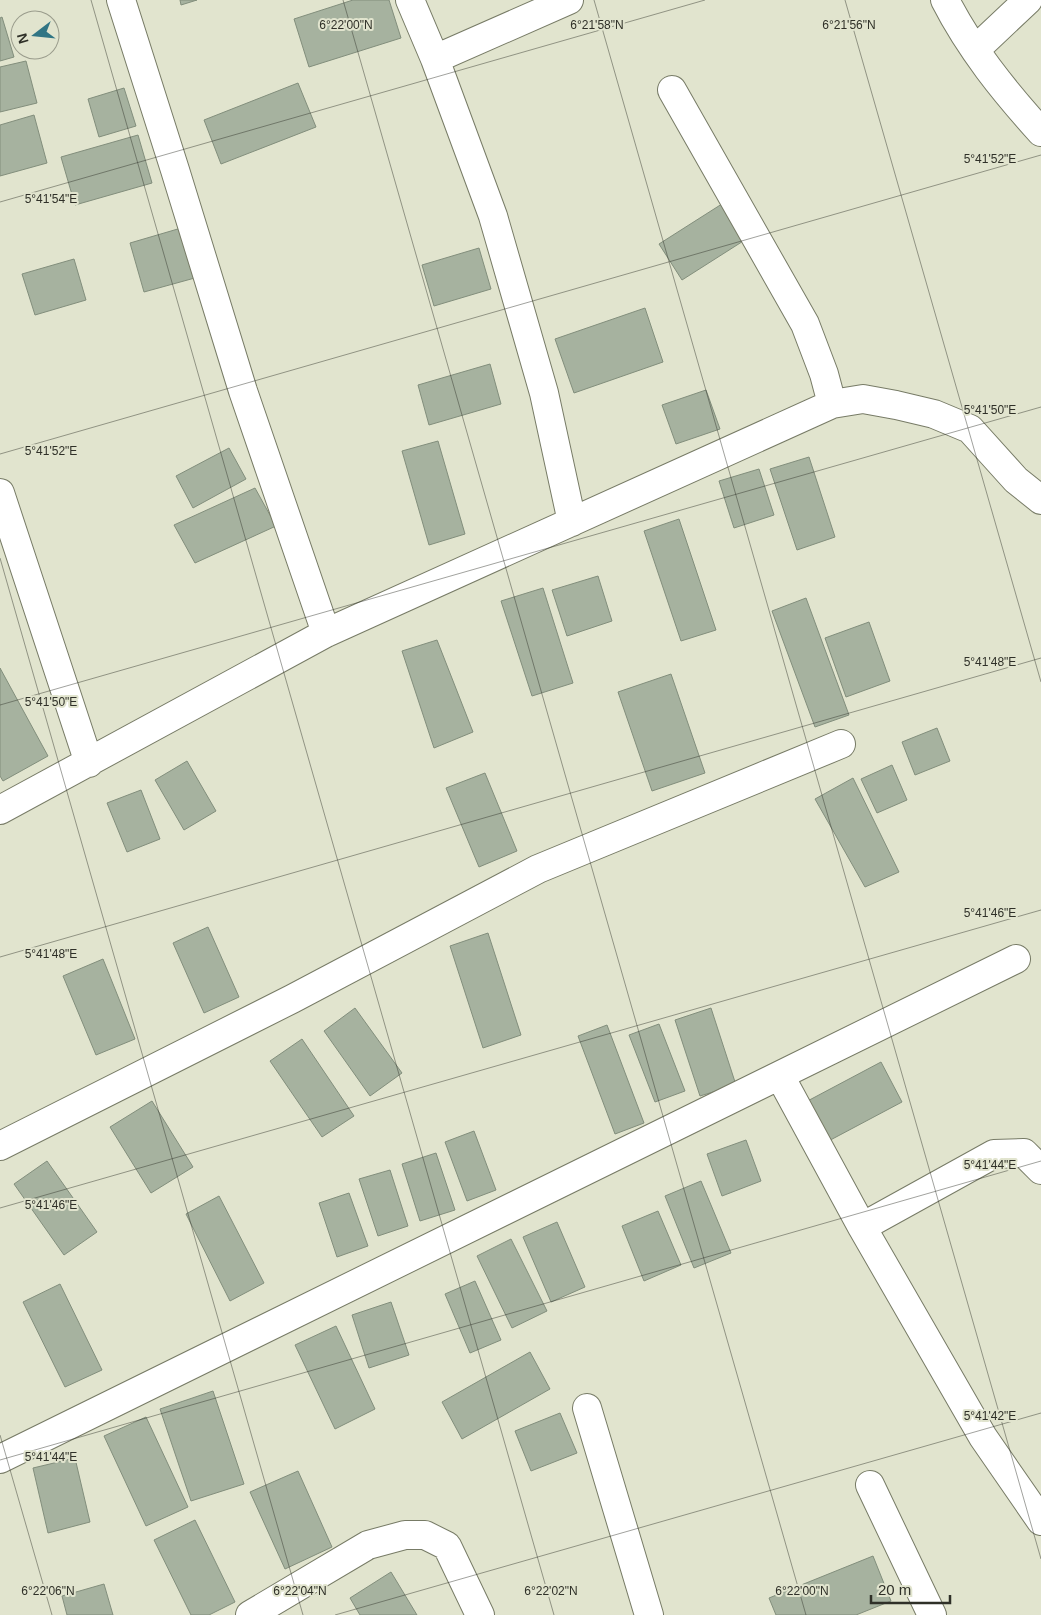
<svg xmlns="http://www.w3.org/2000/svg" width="1041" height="1615" viewBox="0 0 1041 1615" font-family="Helvetica,sans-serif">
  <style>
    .building { fill: #a6b29f; stroke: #828e7c }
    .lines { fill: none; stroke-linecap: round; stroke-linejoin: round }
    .street-casing { stroke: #777b66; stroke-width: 30 }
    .street { stroke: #fff; stroke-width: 28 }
    .ticks { fill: none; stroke: #2f3028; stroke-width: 1; stroke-opacity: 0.45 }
    .ticks-label { font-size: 12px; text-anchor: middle; fill: #2f3028; stroke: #e1e4ce; stroke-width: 4; stroke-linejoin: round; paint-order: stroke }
  </style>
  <rect width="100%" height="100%" fill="#e1e4ce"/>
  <!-- building -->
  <path class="building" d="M180,0H197L181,5Z
    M353,0H389L401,38L309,67L294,19Z
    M2,17L14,57L0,61V18Z
    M26,61L37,103L0,112V67Z
    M298,83L316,127L221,164L204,120Z
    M124,88L136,126L99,137L88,99Z
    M34,115L47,163L0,176V125Z
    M138,135L152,183L75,205L61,157Z
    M725,202L748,238L682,280L659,244Z
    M188,226L202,276L144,292L130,243Z
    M479,248L491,289L434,306L422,265Z
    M74,259L86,300L35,315L22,274Z
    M645,308L663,362L574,393L555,339Z
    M490,364L501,404L429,425L418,385Z
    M706,390L720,429L676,444L662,405Z
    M438,441L465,534L429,545L402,451Z
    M229,448L246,479L193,508L176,476Z
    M809,457L835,537L797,550L770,469Z
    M759,469L774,515L734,528L719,481Z
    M255,488L276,526L195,563L174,525Z
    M679,519L716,630L681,641L644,531Z
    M598,576L612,621L567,636L552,590Z
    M543,588L573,683L532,696L501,601Z
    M806,598L849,715L815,727L772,611Z
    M869,622L890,681L846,697L825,638Z
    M437,640L473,732L434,748L402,651Z
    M0,668L48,756L3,781L0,776Z
    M671,674L705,773L652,791L618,692Z
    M937,728L950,761L915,775L902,742Z
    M187,761L216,811L184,830L155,780Z
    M892,765L907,800L877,813L861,779Z
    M485,773L517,851L479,867L446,788Z
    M853,778L899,872L865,887L815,799Z
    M141,790L160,839L127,852L107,803Z
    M208,927L239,997L204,1013L173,943Z
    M488,933L521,1035L483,1048L450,946Z
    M103,959L135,1039L96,1055L63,976Z
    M355,1008L402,1073L370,1096L324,1031Z
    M711,1008L736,1085L700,1096L675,1020Z
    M659,1024L685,1091L655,1102L629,1035Z
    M607,1025L644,1123L615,1134L578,1036Z
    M302,1039L354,1116L322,1137L270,1061Z
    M881,1062L902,1102L821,1145L800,1105Z
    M152,1101L193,1167L151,1193L110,1127Z
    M474,1131L496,1190L467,1201L445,1142Z
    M746,1140L761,1181L722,1196L707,1154Z
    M436,1153L455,1210L420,1221L402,1164Z
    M47,1161L97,1232L64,1255L14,1184Z
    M390,1170L408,1226L378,1236L359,1179Z
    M701,1181L731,1253L694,1268L665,1196Z
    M349,1193L368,1246L337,1257L319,1203Z
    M219,1196L264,1283L230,1301L186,1214Z
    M658,1211L681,1265L644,1281L622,1226Z
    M557,1222L585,1287L551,1302L523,1237Z
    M511,1239L547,1311L512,1328L477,1256Z
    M475,1281L501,1340L470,1353L445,1294Z
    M60,1284L102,1370L65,1387L23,1302Z
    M391,1302L409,1355L369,1368L352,1315Z
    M336,1326L375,1409L335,1429L295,1345Z
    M530,1352L550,1389L462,1439L442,1402Z
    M213,1391L244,1484L191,1501L160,1409Z
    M560,1413L577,1453L531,1471L515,1431Z
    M146,1417L188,1507L146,1526L104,1436Z
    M75,1458L90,1522L48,1533L33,1468Z
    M298,1471L332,1547L285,1569L250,1492Z
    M195,1520L235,1602L209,1615H191L154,1540Z
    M873,1556L891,1601L856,1615H776L769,1598Z
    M391,1572L417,1615H360L350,1598Z
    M104,1584L113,1615H67L62,1596Z"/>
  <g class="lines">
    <defs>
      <path id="street" d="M121,0L175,170L243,391L326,633
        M410,0L435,59L493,216L544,393L572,522
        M945,0C970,49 1004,91 1041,132
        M975,50L1028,0
        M435,59L569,0
        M672,90L805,324L824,374L832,404
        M0,493L89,763
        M0,810L326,633L832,404L863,399L896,405L934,414L970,429L1016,480L1041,500
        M780,1076L862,1227L983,1437L1041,1521
        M0,1146L292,999L538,869L841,744
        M862,1227L994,1154L1024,1153L1041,1170
        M587,1408L649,1615
        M0,1459L1016,959
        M870,1485L932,1615
        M250,1615L368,1545L405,1535H425L447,1546L480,1615"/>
    </defs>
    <!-- street casing -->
    <use href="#street" class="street-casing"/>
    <!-- street -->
    <use href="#street" class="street"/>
  </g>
  <!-- ticks -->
  <path class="ticks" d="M91,0L554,1615M343,0L806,1615M594,0L1041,1559M845,0L1041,682M0,202L705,0M0,454L1041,155M0,558L303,1615M0,705L1041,407M0,957L1041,658M0,1208L1041,910M0,1435L52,1615M0,1460L1041,1161M335,1615L1041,1413"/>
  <g class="ticks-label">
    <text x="346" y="29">6°22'00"N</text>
    <text x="597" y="29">6°21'58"N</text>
    <text x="849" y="29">6°21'56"N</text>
    <text x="990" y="163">5°41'52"E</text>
    <text x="51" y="203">5°41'54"E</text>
    <text x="990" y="414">5°41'50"E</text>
    <text x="51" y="455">5°41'52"E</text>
    <text x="990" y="666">5°41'48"E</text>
    <text x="51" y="706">5°41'50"E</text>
    <text x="990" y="917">5°41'46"E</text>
    <text x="51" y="958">5°41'48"E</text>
    <text x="990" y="1169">5°41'44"E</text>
    <text x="51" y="1209">5°41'46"E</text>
    <text x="990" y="1420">5°41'42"E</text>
    <text x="51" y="1461">5°41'44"E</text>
    <text x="48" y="1595">6°22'06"N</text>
    <text x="300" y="1595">6°22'04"N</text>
    <text x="551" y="1595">6°22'02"N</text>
    <text x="802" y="1595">6°22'00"N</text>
  </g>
  <!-- north arrow -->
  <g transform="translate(35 35) rotate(254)"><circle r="24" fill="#e1e4ce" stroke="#9a9c8c"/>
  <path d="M0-4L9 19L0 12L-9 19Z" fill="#307584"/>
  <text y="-8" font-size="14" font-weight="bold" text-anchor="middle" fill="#2f3028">N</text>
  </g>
  <!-- scale -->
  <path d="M871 1595v8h79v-8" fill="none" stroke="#2f3028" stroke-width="2.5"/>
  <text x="878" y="1595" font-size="15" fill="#2f3028" stroke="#e1e4ce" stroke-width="4" paint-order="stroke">20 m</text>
</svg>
